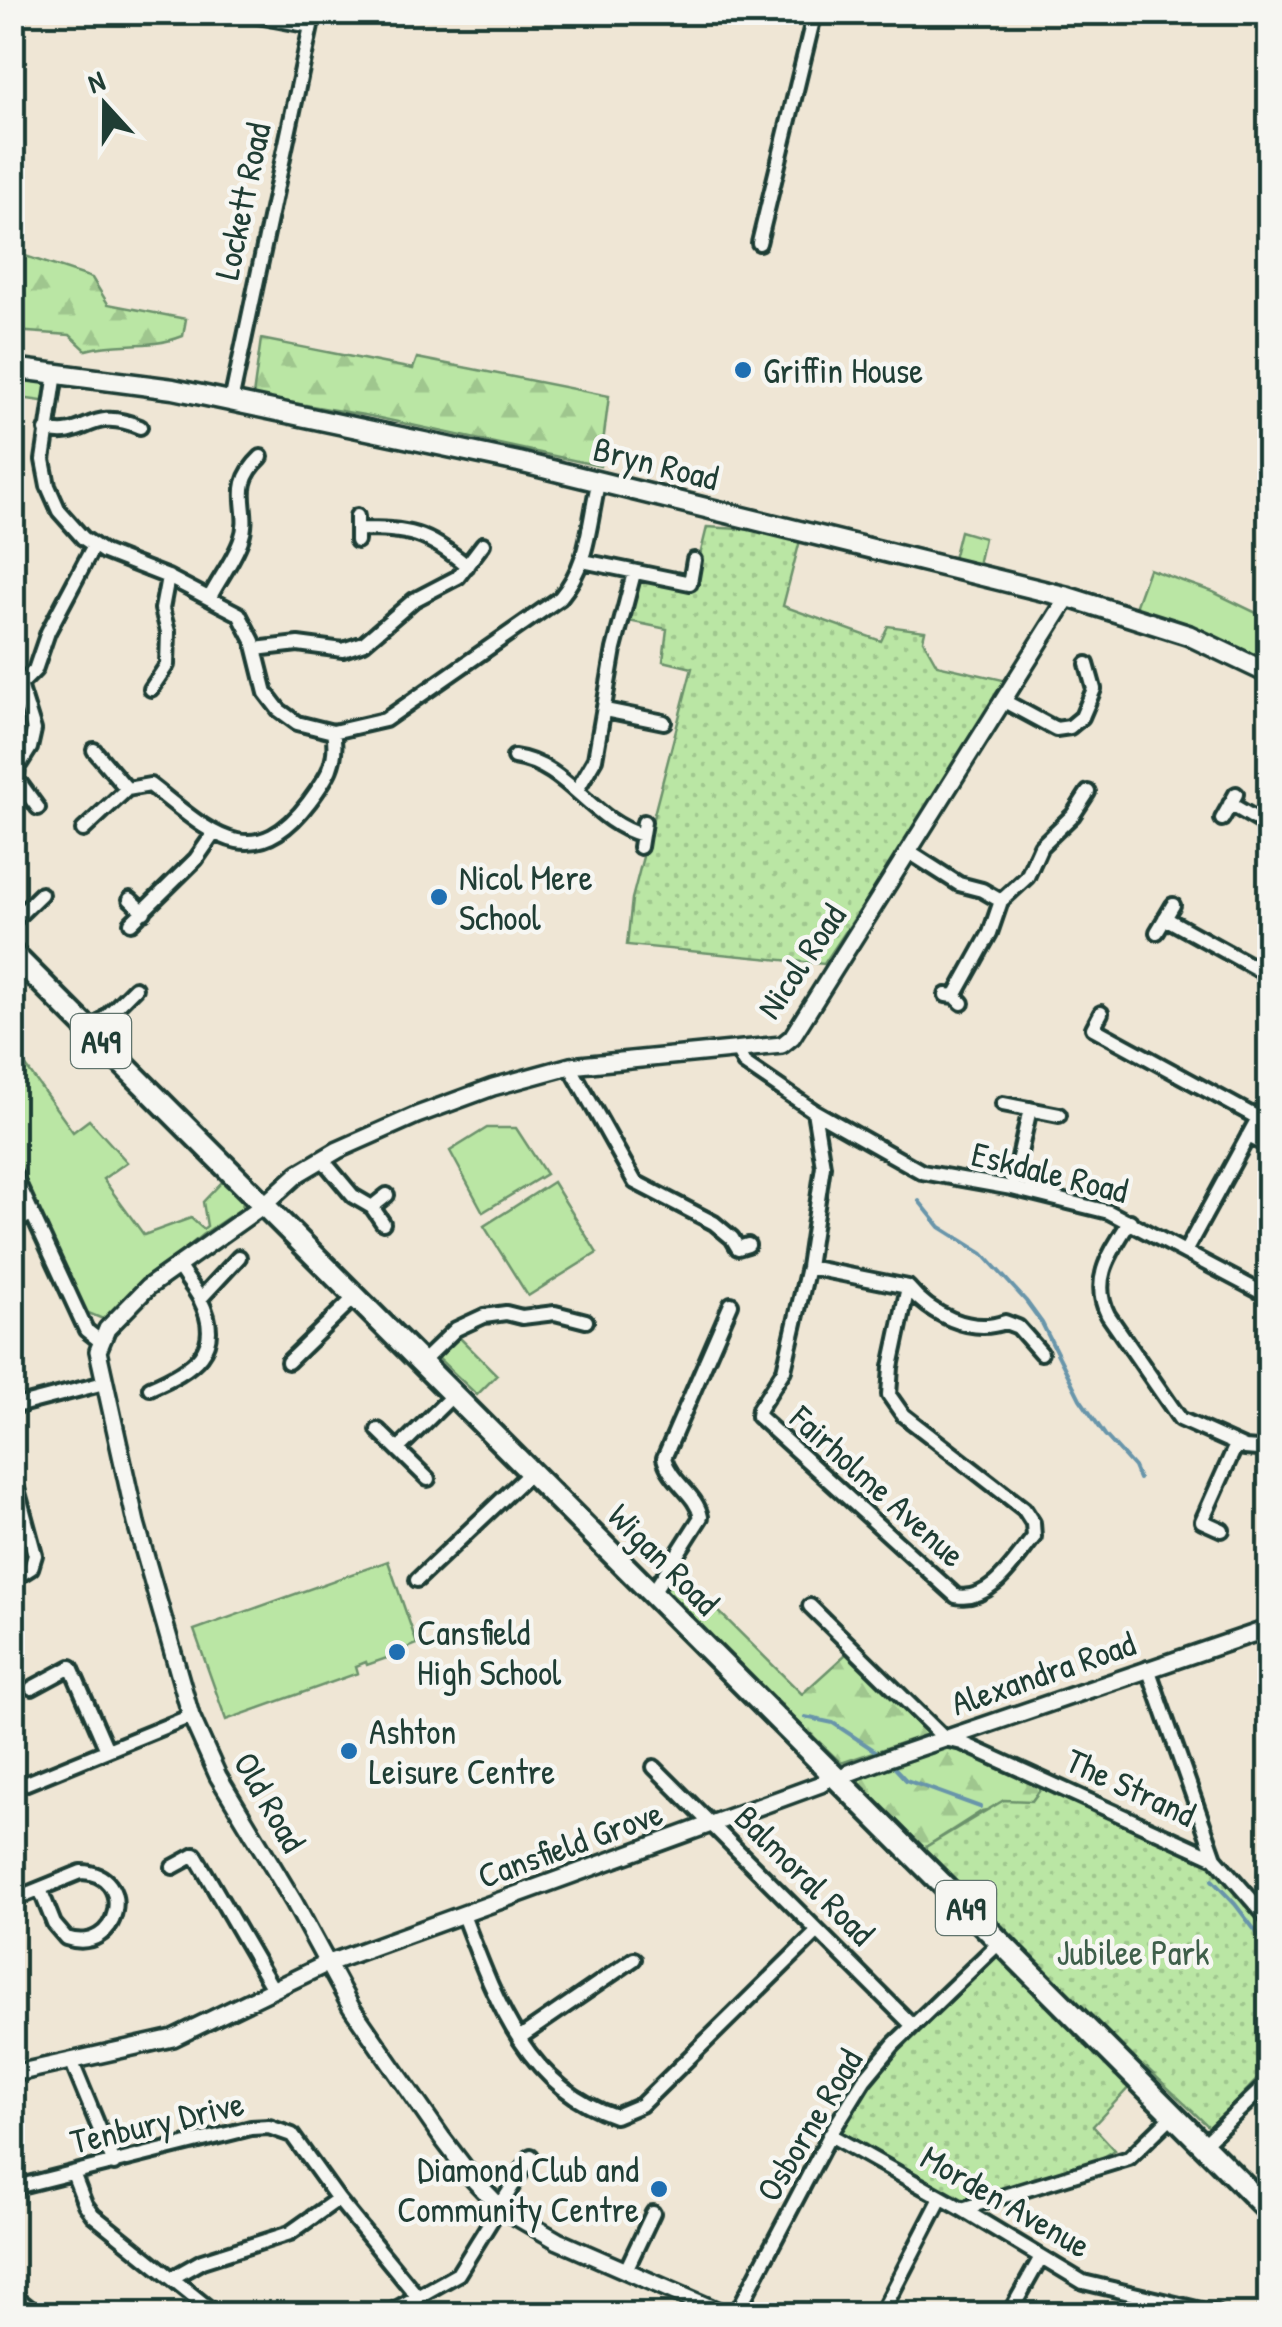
<svg xmlns="http://www.w3.org/2000/svg" width="1282" height="2327" viewBox="0 0 1282 2327" font-family="'Patrick Hand',sans-serif">
  <style>
    .grass { fill: #bae6a4; stroke: #6c926c; stroke-width: 2.5 }
    .forest { fill: url(#forest-firs); stroke: #6c926c; stroke-width: 2.5 }
    .park { fill: url(#park-dots); stroke: #6c926c; stroke-width: 2.5 }
    .lines { fill: none; stroke-linecap: round; stroke-linejoin: round }
    .stream { stroke: #6895aa; stroke-width: 4 }
    .minor-casing { stroke: #1f3d34; stroke-width: 20 }
    .tertiary-casing { stroke: #1f3d34; stroke-width: 22 }
    .secondary-casing { stroke: #1f3d34; stroke-width: 25 }
    .primary-casing { stroke: #1f3d34; stroke-width: 28 }
    .minor { stroke: #f6f6f2; stroke-width: 12 }
    .tertiary { stroke: #f6f6f2; stroke-width: 15 }
    .secondary { stroke: #f6f6f2; stroke-width: 18 }
    .primary { stroke: #f6f6f2; stroke-width: 20 }
    .rail { stroke: #1f3d34; stroke-width: 4 }
    .poi-dot { fill: #1f6fb2; stroke: #f6f6f2; stroke-width: 4 }
    .labels { text-anchor: middle; dominant-baseline: central; stroke-width: 9; stroke-linejoin: round; paint-order: stroke }
    .shield { fill: #f6f6f2; stroke: #60746d; stroke-width: 2.5 }
    .shield-label { font-size: 32px; font-weight: bold; fill: #1f3d34 }
    .street-label { font-size: 35px; fill: #1f3d34; stroke: #f6f6f2 }
    .poi-label { font-size: 35px; fill: #1f3d34; stroke: #f6f6f2; text-anchor: start }
    .park-label { font-size: 35px; fill: #3e5f4a; stroke: #f6f6f2 }
  </style>
  <defs>
    <pattern id="forest-firs" width="22" height="20" patternUnits="userSpaceOnUse" patternTransform="scale(2.5)"><rect width="22" height="20" fill="#bae6a4"/><path d="M5 1l3.5 6h-7zM16 11l3.5 6h-7z" fill="#9fc68e"/></pattern>
    <pattern id="park-dots" width="8" height="8" patternUnits="userSpaceOnUse" patternTransform="scale(2.5)"><rect width="8" height="8" fill="#bae6a4"/><path d="M2 2h.1M6 6h.1" fill="none" stroke="#9fc68e" stroke-width="1.8" stroke-linecap="round"/></pattern>
  </defs>
  <rect width="100%" height="100%" fill="#efe6d5"/>
  <filter id="ink" filterUnits="userSpaceOnUse"><feTurbulence type="fractalNoise" baseFrequency=".01" numOctaves="2"/><feDisplacementMap in="SourceGraphic" scale="20" xChannelSelector="R" yChannelSelector="G"/><feConvolveMatrix kernelMatrix="1 2 1 2 8 2 1 2 1" color-interpolation-filters="sRGB"/></filter>
  <g filter="url(#ink)">
    <!-- grass -->
    <path class="grass" d="M13,371L53,374L49,402L13,397Z
      M960,531L984,538L978,565L953,559Z
      M1149,569L1213,592L1269,619V671L1133,613Z
      M12,1047L73,1132L89,1120L127,1162L103,1179L144,1235L191,1218L203,1229L207,1226L203,1202L222,1182L243,1202L242,1208L202,1235L103,1319L81,1310L13,1151Z
      M487,1128H516L546,1174L483,1212L450,1151Z
      M553,1182L597,1253L528,1296L484,1226Z
      M458,1336L497,1375L477,1395L437,1357Z
      M388,1561L417,1644L407,1648V1651L367,1665L366,1662L356,1666L358,1673L226,1720L194,1630Z"/>
    <!-- forest -->
    <path class="forest" d="M13,252L92,278L108,304L186,319L183,336C148,350 120,340 86,350L70,335L14,331Z
      M261,339L413,369L417,358L609,396L600,466L370,416L253,396Z
      M678,1571L802,1694L846,1654L928,1734L841,1763L664,1593Z
      M951,1746L1043,1786L1032,1801L982,1811L924,1848L854,1777Z"/>
    <!-- park -->
    <path class="park" d="M707,527L802,533L783,606L881,641L888,626L925,631L923,640L937,665L1012,682L824,964L627,945L632,899L692,668L663,661L667,629L624,620L636,576L693,584Z
      M1043,1786L1217,1862L1269,1926V2067L1210,2128L1147,2068L1093,2126L1115,2150L1092,2164L964,2202L943,2193L839,2131L870,2080L1015,1939L924,1848L1004,1800L1032,1801Z"/>
    <g class="lines">
      <!-- stream -->
      <path class="stream" d="M919,1201L940,1227L983,1254L1026,1301L1042,1323L1080,1399L1105,1435L1134,1467L1139,1479
        M805,1717L833,1723L877,1752
        M892,1765L906,1780L980,1807
        M1212,1880L1235,1904L1270,1950"/>
      <defs>
        <path id="minor" d="M237,12L311,26
          M759,243L815,12
          M56,373L43,460L48,486L59,511L83,538L104,552L168,577L239,614L253,641L266,693L279,710L297,723L333,732L385,720L560,598C589,563 588,527 598,484
          M231,402L314,12
          M46,430C87,441 88,405 140,427
          M357,516V541
          M357,529C409,529 427,532 467,566
          M583,561L690,583L694,560
          M210,597C219,579 234,560 241,540C253,508 227,489 261,457
          M255,649L298,644L343,650L364,643L414,600L458,577L483,544
          M20,685L34,730L30,748L18,767L17,779L38,808
          M12,687L20,685L35,670L48,632L94,545
          M151,689L167,665L168,632L162,609L168,577
          M1004,701L1056,729L1070,727L1082,717L1094,689L1087,664
          M605,710L664,722
          M94,750L127,789L150,785C207,829 251,879 309,802C326,779 339,762 333,732
          M514,757C567,764 592,822 642,835
          M577,790L595,759L614,649L634,573
          M1230,804L1270,827
          M1222,819L1236,794
          M83,830L127,789
          M640,847L644,822
          M909,852L959,884L982,890L1001,901
          M130,899L144,912
          M1165,918L1270,976
          M12,922L41,894
          M131,923L196,859L214,833
          M1157,932L1173,905
          M946,995L955,996L962,1003
          M955,996L990,933L1001,901L1027,877L1041,846L1073,815L1088,792
          M1101,1013L1093,1028L1258,1118
          M92,1031L135,988
          M737,1050L744,1063L814,1111L922,1172L1012,1188L1109,1212L1270,1297
          M570,1066L635,1182L714,1223L732,1238L738,1248L748,1245
          M1003,1104L1059,1115
          M1248,1136L1270,1147
          M322,1159L353,1196L372,1207L383,1223
          M12,1170L86,1330L100,1341
          M1012,1188L1030,1109
          M372,1207L387,1195
          M1130,1221C1111,1252 1090,1279 1108,1315L1180,1419L1245,1448L1270,1450
          M12,1223L32,1214
          M1185,1252L1270,1096
          M808,1267L908,1287L891,1367L889,1395L903,1415L1024,1509L1033,1523L1034,1537C1015,1560 991,1603 956,1596L758,1416L759,1409L784,1370L808,1267L823,1166L814,1111
          M908,1287C930,1314 971,1335 1005,1322L1018,1327L1041,1353
          M200,1299L239,1257
          M288,1362L356,1296
          M422,1362L456,1329L484,1316L506,1313L522,1317L555,1313L586,1321
          M150,1388C192,1370 226,1350 200,1299C194,1287 184,1277 178,1265
          M12,1407L104,1383
          M378,1430L428,1479
          M398,1449L454,1394
          M12,1470L35,1555L31,1568L12,1580
          M1222,1530L1202,1521L1236,1445
          M417,1580L531,1472
          M652,1594L701,1517C696,1493 671,1483 664,1458L731,1304
          M810,1606L945,1739L962,1743L1215,1858L1270,1921
          M1148,1668L1215,1858
          M32,1688L71,1667L107,1750
          M654,1767L913,2026
          M12,1789L191,1716
          M173,1867L195,1855L273,1989
          M12,1900L81,1872C137,1873 120,1956 66,1938L54,1924L40,1889
          M463,1915C494,1996 525,2087 615,2116L641,2105L817,1932
          M519,2038L634,1959
          M71,2060L114,2164
          M830,2135L962,2209L1083,2282L1218,2314
          M1203,2145L1270,2081
          M73,2173L85,2204L93,2215L216,2314
          M12,2188L251,2128L269,2127L292,2135L338,2199L417,2296
          M962,2209L1129,2158L1173,2115
          M626,2270L653,2213
          M172,2278L202,2261L290,2233L338,2199
          M12,2294L37,2314
          M387,2314L458,2274L531,2156
          M736,2314L830,2135L864,2080L894,2044L1000,1942
          M881,2314L941,2198
          M1009,2314L1041,2257
          M1267,2314L1268,2292"/>
        <path id="tertiary" d="M839,1782L849,1773L886,1759L1270,1628
          M12,2074L173,2038L326,1964L821,1784L832,1774
          M725,2314L558,2241L501,2208L474,2180L442,2138L351,2007L294,1902L218,1776L191,1716L136,1523L98,1351L107,1329L148,1287L265,1204L299,1173L338,1150L417,1115L493,1087L570,1066L782,1045L792,1037L1068,597"/>
        <path id="secondary" d="M12,368L173,389L519,462L1068,597L1188,635L1270,674"/>
        <path id="primary" d="M12,953L1270,2212"/>
      </defs>
      <!-- minor casing -->
      <use href="#minor" class="minor-casing"/>
      <!-- tertiary casing -->
      <use href="#tertiary" class="tertiary-casing"/>
      <!-- secondary casing -->
      <use href="#secondary" class="secondary-casing"/>
      <!-- primary casing -->
      <use href="#primary" class="primary-casing"/>
      <!-- minor -->
      <use href="#minor" class="minor"/>
      <!-- tertiary -->
      <use href="#tertiary" class="tertiary"/>
      <!-- secondary -->
      <use href="#secondary" class="secondary"/>
      <!-- primary -->
      <use href="#primary" class="primary"/>
      <!-- rail -->
      <path class="rail" d="M12,63L27,12"/>
    </g>
  </g>
  <!-- markers -->
  <g class="poi-dot">
    <circle cx="743" cy="370" r="10"/>
    <circle cx="439" cy="897" r="10"/>
    <circle cx="397" cy="1652" r="10"/>
    <circle cx="349" cy="1751" r="10"/>
    <circle cx="659" cy="2189" r="10"/>
  </g>
  <g class="labels">
    <!-- shield labels -->
    <g class="shield">
      <rect x="71" y="1014" width="60" height="54" rx="8"/>
      <rect x="936" y="1881" width="60" height="54" rx="8"/>
    </g>
    <g class="shield-label">
      <text x="101" y="1041">A49</text>
      <text x="966" y="1908">A49</text>
    </g>
    <!-- street labels -->
    <g class="street-label">
      <text transform="translate(242 201) rotate(-78)">Lockett Road</text>
      <text transform="translate(656 463) rotate(14)">Bryn Road</text>
      <text transform="translate(801 961) rotate(-56)">Nicol Road</text>
      <text transform="translate(1050 1172) rotate(14)">Eskdale Road</text>
      <text transform="translate(878 1486) rotate(42)">Fairholme Avenue</text>
      <text transform="translate(664 1559) rotate(45)">Wigan Road</text>
      <text transform="translate(1043 1673) rotate(-19)">Alexandra Road</text>
      <text transform="translate(1131 1787) rotate(25)">The Strand</text>
      <text transform="translate(270 1802) rotate(60)">Old Road</text>
      <text transform="translate(570 1844) rotate(-20)">Cansfield Grove</text>
      <text transform="translate(805 1875) rotate(45)">Balmoral Road</text>
      <text transform="translate(157 2122) rotate(-13)">Tenbury Drive</text>
      <text transform="translate(809 2125) rotate(-59)">Osborne Road</text>
      <text transform="translate(1006 2201) rotate(30)">Morden Avenue</text>
    </g>
    <!-- poi labels -->
    <g class="poi-label">
      <text x="763" y="370">Griffin House</text>
      <text x="459" y="877">Nicol Mere<tspan x="459" dy="40">School</tspan></text>
      <text x="417" y="1632">Cansfield<tspan x="417" dy="40">High School</tspan></text>
      <text x="369" y="1731">Ashton<tspan x="369" dy="40">Leisure Centre</tspan></text>
      <text x="639" y="2169" text-anchor="end">Diamond Club and<tspan x="639" dy="40">Community Centre</tspan></text>
    </g>
    <!-- park labels -->
    <g class="park-label">
      <text x="1133" y="1952">Jubilee Park</text>
    </g>
  </g>
  <!-- margin -->
  <rect width="1282" height="2327" fill="none" stroke="#f6f6f2" stroke-width="50"/>
  <rect x="25" y="25" width="1232" height="2277" fill="none" stroke="#1f3d34" stroke-width="4" filter="url(#ink)"/>
  <!-- north arrow -->
  <g transform="translate(105 105) rotate(339)" stroke="#f6f6f2" stroke-width="8" paint-order="stroke">
  <path d="M0-8L18 38L0 25L-18 38Z" fill="#1f3d34"/>
  <text y="-15" font-size="28" font-weight="bold" text-anchor="middle" fill="#1f3d34">N</text>
  </g>
</svg>
